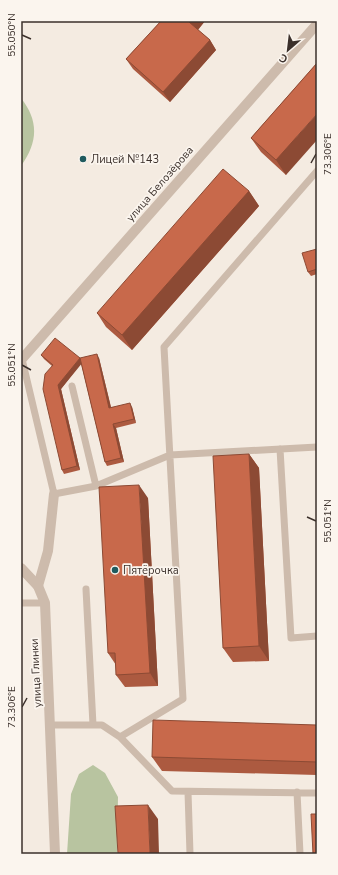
<svg xmlns="http://www.w3.org/2000/svg" width="338" height="875" viewBox="0 0 338 875" font-family="'Nunito Sans',sans-serif">
  <style>
    .green { fill: #b8c4a0 }
    .lines { fill: none; stroke-linecap: round; stroke-linejoin: round }
    .service { stroke: #cdbbac; stroke-width: 7 }
    .minor { stroke: #cdbbac; stroke-width: 10 }
    .tertiary { stroke: #cdbbac; stroke-width: 10 }
    .wall { fill: #ac5a40 }
    .shaded-wall { fill: #8c4a34 }
    .building { fill: #c8694b; stroke: #8c4a34 }
    .ticks { fill: none; stroke: #3b302b; stroke-width: 1.5 }
    .poi-dot { fill: #1f5a5e; stroke: #fbf5ee; stroke-width: 1.5 }
    .labels { text-anchor: middle; dominant-baseline: central; stroke-width: 3.5; stroke-linejoin: round; paint-order: stroke }
    .poi-label { font-size: 11px; fill: #3b302b; stroke: #fbf5ee; text-anchor: start }
    .street-label { font-size: 11px; fill: #3b302b; stroke: #fbf5ee }
    .neatline { fill: none; stroke: #3b302b; stroke-width: 1.5 }
    .ticks-label { font-size: 10px; text-anchor: middle; fill: #3b302b }
  </style>
  <rect width="100%" height="100%" fill="#f4ebe1"/>
  <!-- green -->
  <path class="green" d="M21,98C39,121 38,142 21,166Z
    M93,765L105,773L118,797L117,854H67L71,794L79,774Z"/>
  <g class="lines">
    <!-- service -->
    <path class="service" d="M22,359L54,494L96,486L170,455L317,447
      M72,386L96,486
      M280,449L291,638L317,636
      M86,589L93,725
      M21,603H45
      M50,725H102L120,737L172,791L317,793
      M120,737L183,699L164,347L317,171
      M188,792L190,854
      M297,792L300,854"/>
    <!-- minor -->
    <path class="minor" d="M38,586L48,551L54,494"/>
    <!-- tertiary -->
    <path class="tertiary" d="M21,360L317,24
      M21,568L38,586L45,603L55,854"/>
  </g>
  <!-- wall -->
  <path class="wall" d="M161,21H205L198,30L210,40L216,50L170,102L133,69L126,59Z
    M317,63L286,175L261,152L251,138Z
    M249,191L259,206L132,350L106,327L97,313Z
    M317,249V274L311,276L308,272Z
    M41,355L80,358H99L111,407H132L136,423L116,428L124,462L107,466L105,462L81,363L61,389L80,470L64,474L62,470L52,366L44,359Z
    M249,454L259,468L269,661L233,662L223,648Z
    M148,498L158,686L125,687L116,675V665L108,653Z
    M317,725V775L162,771L152,757Z"/>
  <!-- shaded-wall -->
  <path class="shaded-wall" d="M190,21H205L196,32L189,22Z
    M210,40L216,50L170,102L163,92Z
    M317,114V140L286,175L276,160Z
    M249,191L259,206L132,350L122,335Z
    M97,354L99,358L112,412L109,408Z
    M80,358L83,362L61,389L80,470L77,466L58,385Z
    M130,403L132,407L136,423L134,419Z
    M113,424L116,428L124,462L121,458Z
    M249,454L259,468L269,661L259,646Z
    M139,485L148,498L158,686L150,673Z
    M148,805L158,819L159,854H150Z"/>
  <!-- building -->
  <path class="building" d="M161,21H190L189,22L210,40L163,92L126,59Z
    M317,63V114L276,160L251,138Z
    M223,169L249,191L122,335L97,313Z
    M317,249V269L308,272L302,253Z
    M55,338L80,358L58,385L77,466L62,470L43,389L45,374L53,365L41,355Z
    M97,354L109,408L130,403L134,419L113,424L121,458L105,462L80,358Z
    M249,454L259,646L223,648L213,456Z
    M139,485L150,673L116,675L115,653H108L99,487Z
    M153,720L317,725V762L152,757Z
    M148,805L150,854H118L115,806Z
    M311,814H317V854H313Z"/>
  <!-- ticks -->
  <path class="ticks" d="M22,35L31,39M311,163L316,154M22,365L31,370M307,517L316,521M22,707L27,698"/>
  <!-- markers -->
  <g class="poi-dot">
    <circle cx="83" cy="159" r="4"/>
    <circle cx="115" cy="570" r="4"/>
  </g>
  <g class="labels">
    <!-- poi labels -->
    <g class="poi-label">
      <text x="91" y="159">Лицей №143</text>
      <text x="123" y="570">Пятёрочка</text>
    </g>
    <!-- street labels -->
    <g class="street-label">
      <text transform="translate(160 184) rotate(-49)">улица Белозёрова</text>
      <text transform="translate(36 673) rotate(-93)">улица Глинки</text>
    </g>
  </g>
  <!-- border -->
  <rect width="338" height="875" fill="none" stroke="#fbf5ee" stroke-width="44"/>
  <!-- north arrow -->
  <g transform="translate(288 50) rotate(208)" stroke="#fbf5ee" stroke-width="3" paint-order="stroke">
  <path d="M0-3L7 15L0 10L-7 15Z" fill="#3b302b"/>
  <text y="-6" font-size="11" font-weight="bold" text-anchor="middle" fill="#3b302b">С</text>
  </g>
  <rect x="22" y="22" width="294" height="831" class="neatline"/>
  <g class="ticks-label">
    <text transform="translate(11 35) rotate(-90)" y="4">55.050°N</text>
    <text transform="translate(327 154) rotate(-90)" y="4">73.306°E</text>
    <text transform="translate(11 365) rotate(-90)" y="4">55.051°N</text>
    <text transform="translate(327 521) rotate(-90)" y="4">55.051°N</text>
    <text transform="translate(11 707) rotate(-90)" y="4">73.306°E</text>
  </g>
</svg>
